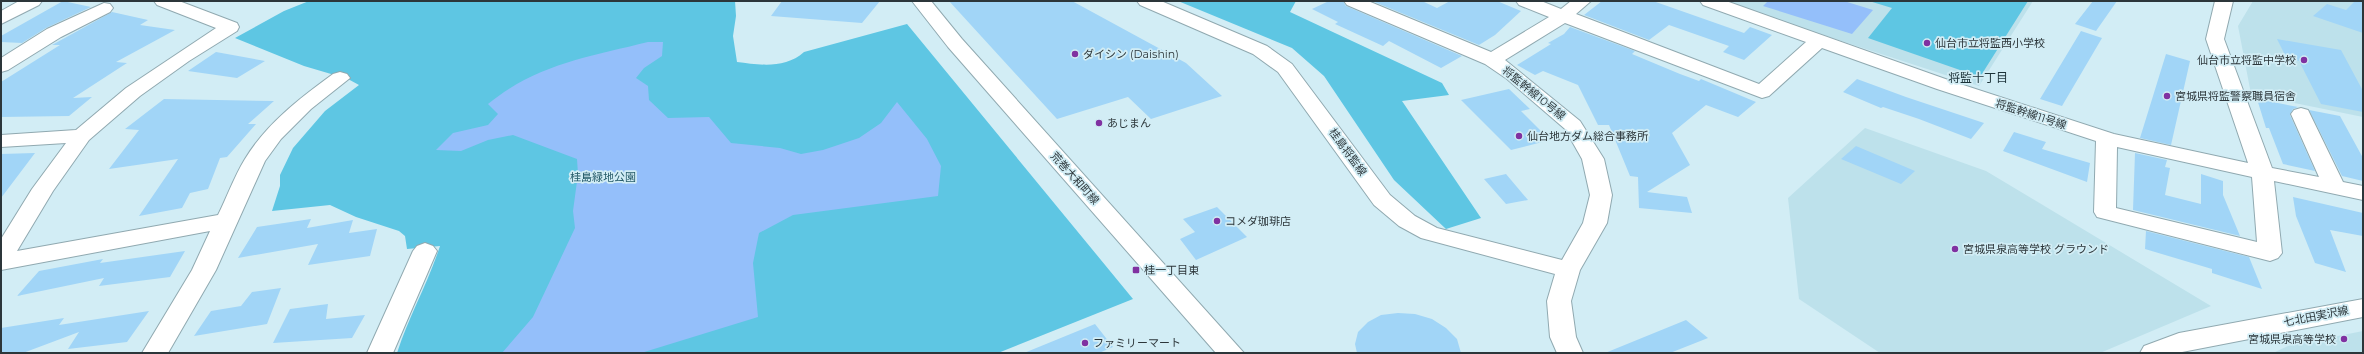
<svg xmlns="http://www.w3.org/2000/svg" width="2364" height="354" viewBox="0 0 2364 354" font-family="Montserrat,'Noto Sans JP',sans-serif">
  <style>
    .built { fill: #bde1eb }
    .green { fill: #5ec6e3 }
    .water { fill: #94bffa }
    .building { fill: #a1d5f7 }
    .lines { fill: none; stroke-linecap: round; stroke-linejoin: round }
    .minor-casing { stroke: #90a9b0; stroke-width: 2 }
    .minor { fill: #fff; fill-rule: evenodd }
    .poi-dot { fill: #8031a1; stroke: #d2edf5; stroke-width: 1.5 }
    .labels { text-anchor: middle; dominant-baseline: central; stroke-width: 3.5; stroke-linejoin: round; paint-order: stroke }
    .poi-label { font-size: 11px; fill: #2c363a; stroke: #d2edf5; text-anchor: start }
    .street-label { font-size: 11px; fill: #2c363a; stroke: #d2edf5 }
    .park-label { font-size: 11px; fill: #265b69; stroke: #d2edf5 }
    .neighbourhood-label { font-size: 12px; fill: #1c3238; stroke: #d2edf5 }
  </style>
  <rect width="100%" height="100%" fill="#d2edf5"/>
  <!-- built -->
  <path class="built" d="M1719,1H2033L1979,86Z
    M2253,1H2363V117L2251,94L2238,26Z
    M1865,128L1986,171L2211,306L2100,353H1880L1799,299L1788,198Z
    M2363,331V353H2273L2288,346Z"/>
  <!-- green -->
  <path class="green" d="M309,1H735L736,16L733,36L737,62C760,65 785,69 804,52L907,24L1133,299L998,353H397C409,316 428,283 440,246L407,249L405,236L399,231L356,217L330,205L272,211L280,186V175L293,148L325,111L359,85L348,79L304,66L235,38L284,11Z
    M1178,1H1296L1290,12L1442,83L1449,95L1402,101L1481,218L1446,229L1394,180L1324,76L1292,48Z
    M1869,1H2028L1980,77L1868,38L1892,8Z"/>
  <!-- water -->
  <path class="water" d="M1768,1H1844L1873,10L1852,34L1763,6Z
    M648,42H663L662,56L644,68L636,78L648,86L649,100L668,118L709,117L731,143L780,148L801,154L823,150L859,138L881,123L897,102L927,139L941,166L938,196L793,215L759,233L753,263L758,317L641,353H502L533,317L575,228L573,211L578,174L577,159L513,135L488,140L461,151L436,150L453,133L488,125L498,114L488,104C537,64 588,57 648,42Z"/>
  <!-- building -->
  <path class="building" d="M63,1L91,7L46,28L22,43L1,42V36Z
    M782,1H880L862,23L771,16Z
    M949,1H1072L1186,63L1222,96L1151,119L1128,97L1057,119Z
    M1329,1H1343L1346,6L1462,56L1441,68L1389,41L1383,46L1335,24L1338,22L1312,9Z
    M1372,1H1422L1437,8L1450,1H1497L1521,11L1495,35L1479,45Z
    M1602,1H1653L1744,33L1750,27L1772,35L1744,60L1723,52L1729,46L1669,25L1649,40L1584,15Z
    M2093,1H2117L2096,31L2075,24Z
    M2355,1H2363V33L2313,16L2327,4L2346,10Z
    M112,12L148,20L140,25L175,30L116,62L127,63L73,98L92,97L69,116L1,117V82L60,45H52Z
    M1570,27L1635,51L1632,54L1680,74L1699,81L1701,79L1756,102L1738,117L1706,105L1672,133L1690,165L1647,192L1687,197L1692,213L1639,208L1638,177L1630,176L1609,125H1598L1578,85L1543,71L1535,75L1517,65L1551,44L1548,43L1564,34Z
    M2081,31L2102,38L2062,106L2040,99Z
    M2277,39L2341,50L2363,91V112L2321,104L2299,61L2287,59Z
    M216,52L265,61L237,78L188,71Z
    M2166,54L2190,61L2171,145L2140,138Z
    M1857,79L1906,97L1984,123L1971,139L1919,119L1883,107L1881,108L1843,92Z
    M1509,89L1530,109L1521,111L1550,140L1511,150L1461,100Z
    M164,99L274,101L248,124H256L227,157L220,158L208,189L190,193L182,208L139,216L178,159L109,169L139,130L125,129Z
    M2257,99L2298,107L2293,109L2290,115L2315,171L2283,164L2269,128H2266Z
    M2309,110L2340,116L2363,158V181L2342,176Z
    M2014,132L2046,142L2042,149L2090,163L2087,182L2003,151Z
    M1856,146L1915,171L1901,184L1841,159Z
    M35,153L1,198V154Z
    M2135,153L2167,160L2165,167L2170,168L2165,195L2201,204V174L2223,181V195L2240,236L2133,210Z
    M1506,174L1528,200L1506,204L1484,179Z
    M2293,197L2363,213V236L2330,230L2346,272L2315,263L2296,216Z
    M1217,207L1247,237L1196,260L1180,239L1195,232L1183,219Z
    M311,219L307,228L353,220L349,233L377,229L370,256L308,265L318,244L238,258L257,227Z
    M2146,231L2249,257L2262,289L2212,273V269L2145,249Z
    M185,251L170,277L99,286L104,278L17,296L39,271L103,259L100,263Z
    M281,288L267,324L194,336L211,311L241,306L252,292Z
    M328,304L326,319L365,315L352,338L273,343L290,309Z
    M149,311L127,342L68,349L79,332L23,353H1V328L64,318L59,325Z
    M1398,313L1415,314L1432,319L1446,328L1457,339L1461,353H1357L1355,344L1358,332L1368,322L1381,315Z
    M1686,320L1708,338L1670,353H1605Z
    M1095,324L1113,347L1099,353H1024Z"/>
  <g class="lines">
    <defs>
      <path id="minor" d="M19,1H42L39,5L1,24V11Z
        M154,1H179L237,23L239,27L237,31L189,61L140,96L89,140L53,191L17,251L218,215C227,197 234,177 245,159C266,124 300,98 333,74L340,72L347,74L350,78L311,109L281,139L265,161L216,270L168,353H142L192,270L210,231L1,270V239L32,189L66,143L1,147V135L76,130L126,88L216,28L157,5Z
        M912,1H931L962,39L1244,353H1216L948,47Z
        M1137,1H1161L1267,46L1292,64L1390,195L1415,216L1437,228L1562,260L1583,223L1590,195L1582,159L1565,129L1507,79L1485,64L1347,5L1344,1H1368L1491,52L1549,17L1519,5L1516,1H1541L1561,9L1571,1H1591L1576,14L1759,84L1806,42L1703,5L1700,1H1726L1951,81L2114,134L2248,163L2206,39L2215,1H2233L2224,39L2272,168L2319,177L2291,114L2294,110L2301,108L2308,110L2343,182L2363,186V200L2274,181L2282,253L2278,258L2270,261L2097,217L2094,212L2096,141L1937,89L1822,48L1769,96L1762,98L1565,23L1505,60L1580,121L1604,159L1612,195L1607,223L1580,270L1571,301L1576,337L1583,353H1557L1550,337L1547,301L1555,274L1421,238L1399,226L1374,205L1278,72L1253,54L1140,5ZM2117,147L2252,177L2257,242L2116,208Z
        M104,3L110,4L113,8L110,12L61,37L8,70L1,72V58L47,29Z
        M425,243L433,246L437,251L393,353H367L413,251L417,246Z
        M2363,299V317L2177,353H2140L2144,346L2179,333Z"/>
    </defs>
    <!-- minor casing -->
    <use href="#minor" class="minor-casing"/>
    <!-- minor -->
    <use href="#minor" class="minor"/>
  </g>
  <!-- markers -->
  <g class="poi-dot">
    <circle cx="1927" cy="43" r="4"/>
    <circle cx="1075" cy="54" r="4"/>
    <circle cx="2304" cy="60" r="4"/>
    <circle cx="2167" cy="96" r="4"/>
    <circle cx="1099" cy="123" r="4"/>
    <circle cx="1519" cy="136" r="4"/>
    <circle cx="1217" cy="221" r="4"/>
    <circle cx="1955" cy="249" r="4"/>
    <rect x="1132" y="266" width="8" height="8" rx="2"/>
    <circle cx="2344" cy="339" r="4"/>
    <circle cx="1085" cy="343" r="4"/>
  </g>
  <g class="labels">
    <!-- poi labels -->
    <g class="poi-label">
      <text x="1935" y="43">仙台市立将監西小学校</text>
      <text x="1083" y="54">ダイシン (Daishin)</text>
      <text x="2296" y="60" text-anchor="end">仙台市立将監中学校</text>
      <text x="2175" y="96">宮城県将監警察職員宿舎</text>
      <text x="1107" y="123">あじまん</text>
      <text x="1527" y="136">仙台地方ダム総合事務所</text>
      <text x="1225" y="221">コメダ珈琲店</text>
      <text x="1963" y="249">宮城県泉高等学校 グラウンド</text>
      <text x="1144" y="270">桂一丁目東</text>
      <text x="2336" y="339" text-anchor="end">宮城県泉高等学校</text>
      <text x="1093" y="343">ファミリーマート</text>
    </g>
    <!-- street labels -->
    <g class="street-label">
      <text transform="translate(1534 93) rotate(39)">将監幹線10号線</text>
      <text transform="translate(2031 114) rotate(18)">将監幹線11号線</text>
      <text transform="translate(1348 152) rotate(54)">桂島将監線</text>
      <text transform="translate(1075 178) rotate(48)">荒巻大和町線</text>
      <text transform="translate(2316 316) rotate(-11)">七北田実沢線</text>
    </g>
    <!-- park labels -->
    <g class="park-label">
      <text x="603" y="177">桂島緑地公園</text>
    </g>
    <!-- neighbourhood labels -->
    <g class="neighbourhood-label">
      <text x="1978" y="77">将監十丁目</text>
    </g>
  </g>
  <!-- border -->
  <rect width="2364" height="354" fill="none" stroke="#2c363a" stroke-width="4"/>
</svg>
